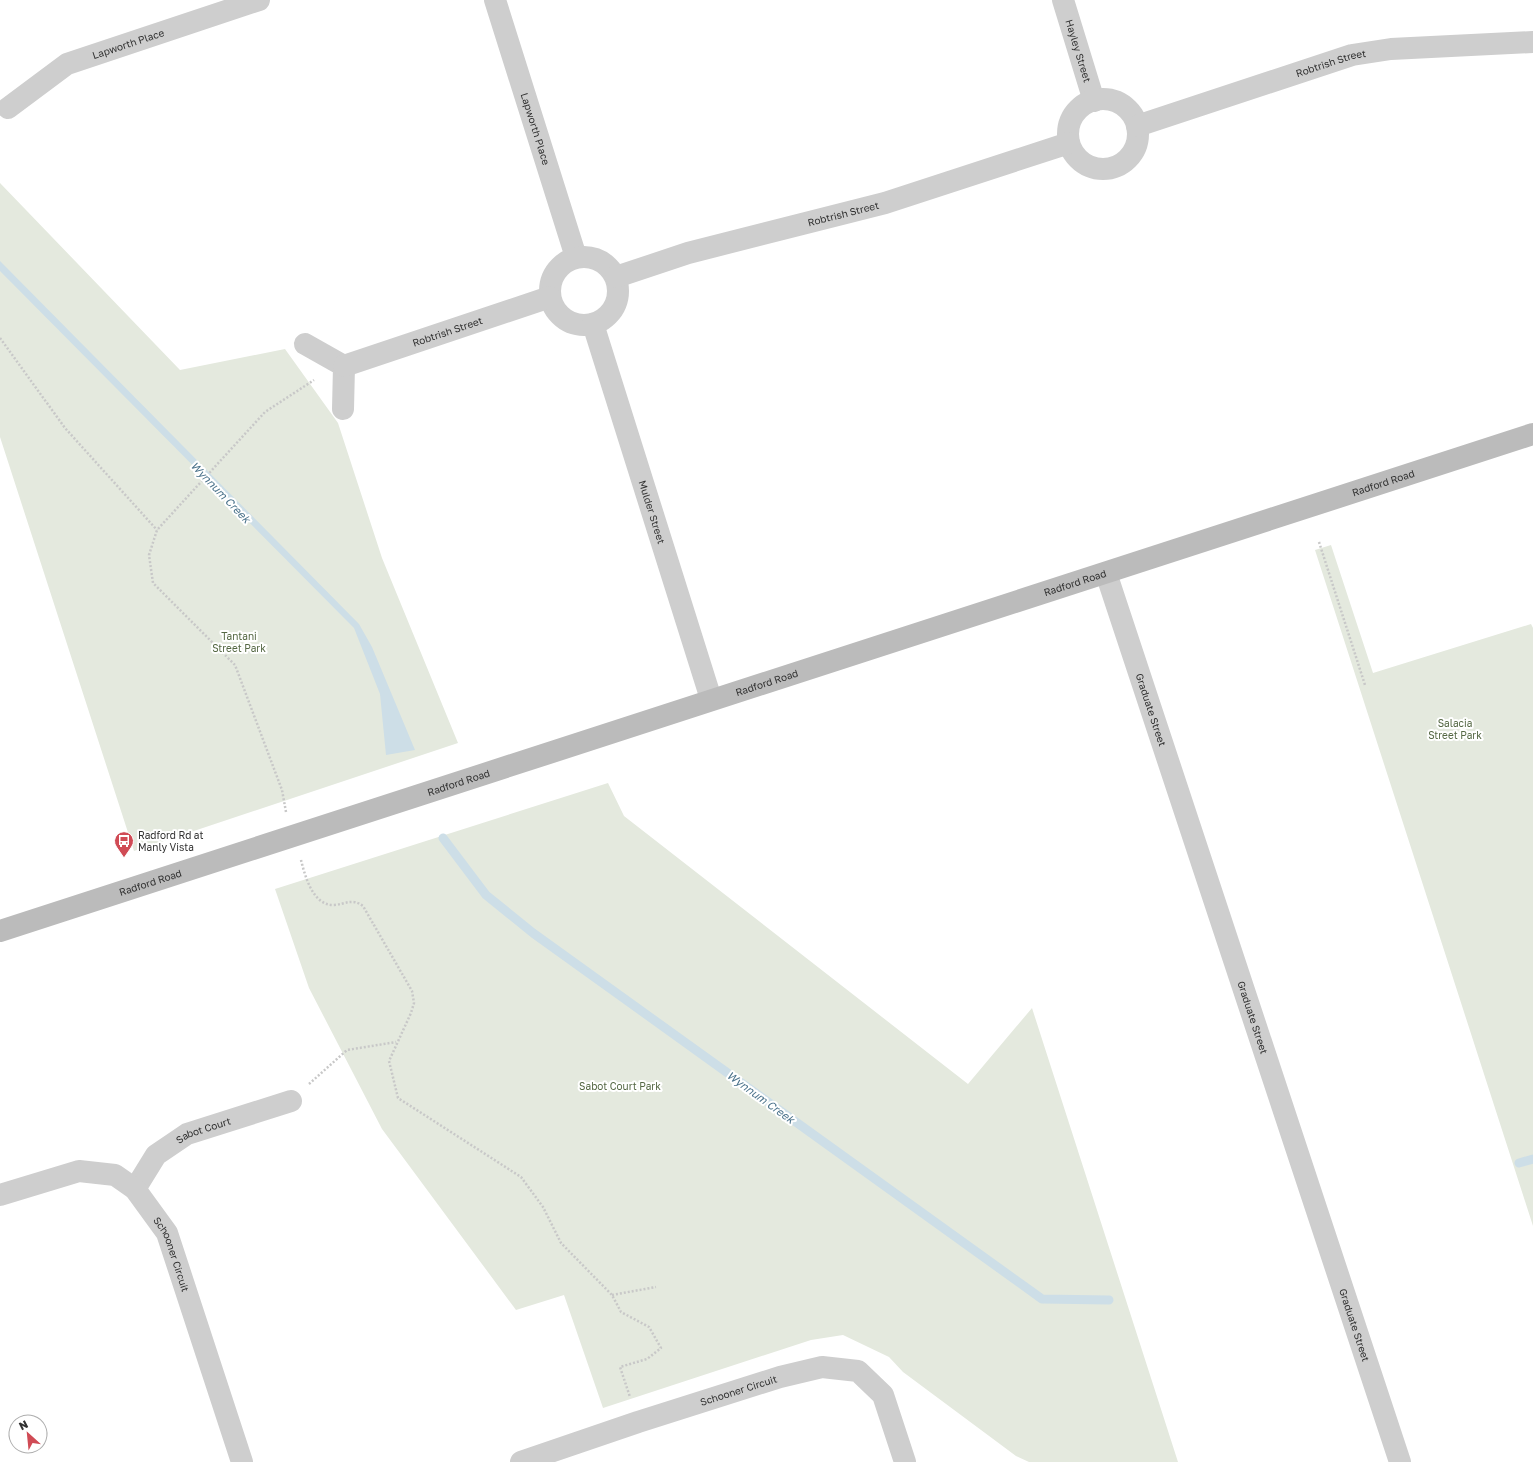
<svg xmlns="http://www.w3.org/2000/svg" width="1533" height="1462" viewBox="0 0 1533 1462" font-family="'Golos Text',sans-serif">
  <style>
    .green { fill: #e4e9de }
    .water { fill: #cddee7 }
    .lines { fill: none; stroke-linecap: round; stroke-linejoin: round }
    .stream { stroke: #cddee7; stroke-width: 9 }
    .path { stroke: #c8c8c8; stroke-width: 2.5; stroke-dasharray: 2 2; stroke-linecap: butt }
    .street { stroke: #cecece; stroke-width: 22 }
    .secondary { stroke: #bbb; stroke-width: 22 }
    .labels { text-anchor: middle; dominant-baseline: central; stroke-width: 4; stroke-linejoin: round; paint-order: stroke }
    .street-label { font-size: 10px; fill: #313131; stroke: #fff }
    .park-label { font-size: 10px; fill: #556844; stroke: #fff }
    .poi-label { font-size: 10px; fill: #313131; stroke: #fff; text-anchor: start }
    .water-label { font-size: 11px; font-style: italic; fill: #49718a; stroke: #fff }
  </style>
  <rect width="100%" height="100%" fill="#fff"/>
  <!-- green -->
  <path class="green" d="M0,183L180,370L285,349L338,423L382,558L458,743L134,851L0,437Z
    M1331,545L1373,673L1531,624L1533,628V1226L1315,550Z
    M608,783L624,816L968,1084L1032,1008L1178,1462H1029L1016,1456L903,1372L889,1357L843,1335L811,1340L603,1408L564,1295L516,1310L382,1129L309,988L275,889Z"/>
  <!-- water -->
  <path class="water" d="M0,261L359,624L372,647L415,750L386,755L380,694L354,628L0,271Z"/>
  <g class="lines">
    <!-- stream -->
    <path class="stream" d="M443,838L486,895L533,933L1042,1299L1109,1300
      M1519,1163L1533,1159"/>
    <!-- path -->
    <path class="path" d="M0,338L65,428L157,530
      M1319,542L1365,685
      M286,812L282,790L235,665L153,583L149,555L157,530L265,412L314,380
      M301,860C305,876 313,906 334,905C346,904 352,898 363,906L412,991L414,1003L411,1013L389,1061L398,1098L521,1177L543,1207L561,1243L612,1295L621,1312L649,1327L661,1348L647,1359L620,1367L630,1397
      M309,1084L347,1050L396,1042
      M612,1295L656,1287"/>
    <!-- street -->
    <g class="street">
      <path id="s1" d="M495,0L576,257"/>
      <path id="s2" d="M1063,0L1094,101"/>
      <circle cx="1103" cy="134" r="35"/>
      <path id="s3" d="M8,108L67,64L259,0"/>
      <path id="s4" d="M1137,126L1352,55L1391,49L1533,42"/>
      <circle cx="584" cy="291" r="34"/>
      <path id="s5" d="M616,277L688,253L885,203L1069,143"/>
      <path id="s6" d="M593,324L711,699"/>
      <path d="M305,344L344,366L343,409"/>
      <path id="s7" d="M344,366L550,297"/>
      <path id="s8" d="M1106,573L1400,1462"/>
      <path id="s9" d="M135,1189L156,1155L187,1134L291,1101"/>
      <path id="s10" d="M0,1195L79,1171L115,1175L135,1189L167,1233L242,1462"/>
      <path id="s11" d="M521,1462L638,1422L780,1377L822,1367L858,1371L883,1395L905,1462"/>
    </g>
    <!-- secondary -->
    <path class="secondary" id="s12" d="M0,931L1533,434"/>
  </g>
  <!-- icons -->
  <defs>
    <symbol id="bus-pin" viewBox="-11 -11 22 30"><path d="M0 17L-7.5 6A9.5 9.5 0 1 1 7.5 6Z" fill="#d04b55" stroke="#fff"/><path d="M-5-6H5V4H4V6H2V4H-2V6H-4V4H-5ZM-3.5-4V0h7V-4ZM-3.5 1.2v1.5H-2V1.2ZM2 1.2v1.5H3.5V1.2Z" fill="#fff"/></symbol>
  </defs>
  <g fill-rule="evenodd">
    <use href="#bus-pin" x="113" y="830" width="22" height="30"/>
  </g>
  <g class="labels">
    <!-- street labels -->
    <g class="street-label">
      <text stroke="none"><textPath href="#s3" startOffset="138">Lapworth Place</textPath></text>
      <text stroke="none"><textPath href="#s2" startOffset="53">Hayley Street</textPath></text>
      <text stroke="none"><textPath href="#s4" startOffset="204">Robtrish Street</textPath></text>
      <text stroke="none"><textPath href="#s1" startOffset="135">Lapworth Place</textPath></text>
      <text stroke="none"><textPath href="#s5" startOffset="236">Robtrish Street</textPath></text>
      <text stroke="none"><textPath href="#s7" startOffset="109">Robtrish Street</textPath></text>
      <text stroke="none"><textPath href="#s12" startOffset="1454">Radford Road</textPath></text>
      <text stroke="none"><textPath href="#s6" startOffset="197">Mulder Street</textPath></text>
      <text stroke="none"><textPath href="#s12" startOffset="1130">Radford Road</textPath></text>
      <text stroke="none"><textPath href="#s12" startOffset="806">Radford Road</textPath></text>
      <text stroke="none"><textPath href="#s8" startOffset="144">Graduate Street</textPath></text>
      <text stroke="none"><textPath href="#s12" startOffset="482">Radford Road</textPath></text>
      <text stroke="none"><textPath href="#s12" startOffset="158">Radford Road</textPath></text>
      <text stroke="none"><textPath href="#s8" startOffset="468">Graduate Street</textPath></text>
      <text stroke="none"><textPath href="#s9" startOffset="94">Sabot Court</textPath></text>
      <text stroke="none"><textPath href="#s10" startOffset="219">Schooner Circuit</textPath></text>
      <text stroke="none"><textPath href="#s8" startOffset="792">Graduate Street</textPath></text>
      <text stroke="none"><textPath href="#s11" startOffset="229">Schooner Circuit</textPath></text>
    </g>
    <!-- park labels -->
    <g class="park-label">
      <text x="239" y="636">Tantani<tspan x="239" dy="12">Street Park</tspan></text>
      <text x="1455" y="723">Salacia<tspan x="1455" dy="12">Street Park</tspan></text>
      <text x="620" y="1086">Sabot Court Park</text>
    </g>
    <!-- poi labels -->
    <g class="poi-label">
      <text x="138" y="835">Radford Rd at<tspan x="138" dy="12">Manly Vista</tspan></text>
    </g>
    <!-- water labels -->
    <g class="water-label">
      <text transform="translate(221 492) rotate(46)">Wynnum Creek</text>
      <text transform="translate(761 1097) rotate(36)">Wynnum Creek</text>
    </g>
  </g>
  <!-- north arrow -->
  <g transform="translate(28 1434) rotate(333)"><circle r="19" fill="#ffffff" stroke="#adadad"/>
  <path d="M0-3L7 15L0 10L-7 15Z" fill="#d04b55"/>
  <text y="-6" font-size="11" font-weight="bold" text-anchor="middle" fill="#313131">N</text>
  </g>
</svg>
